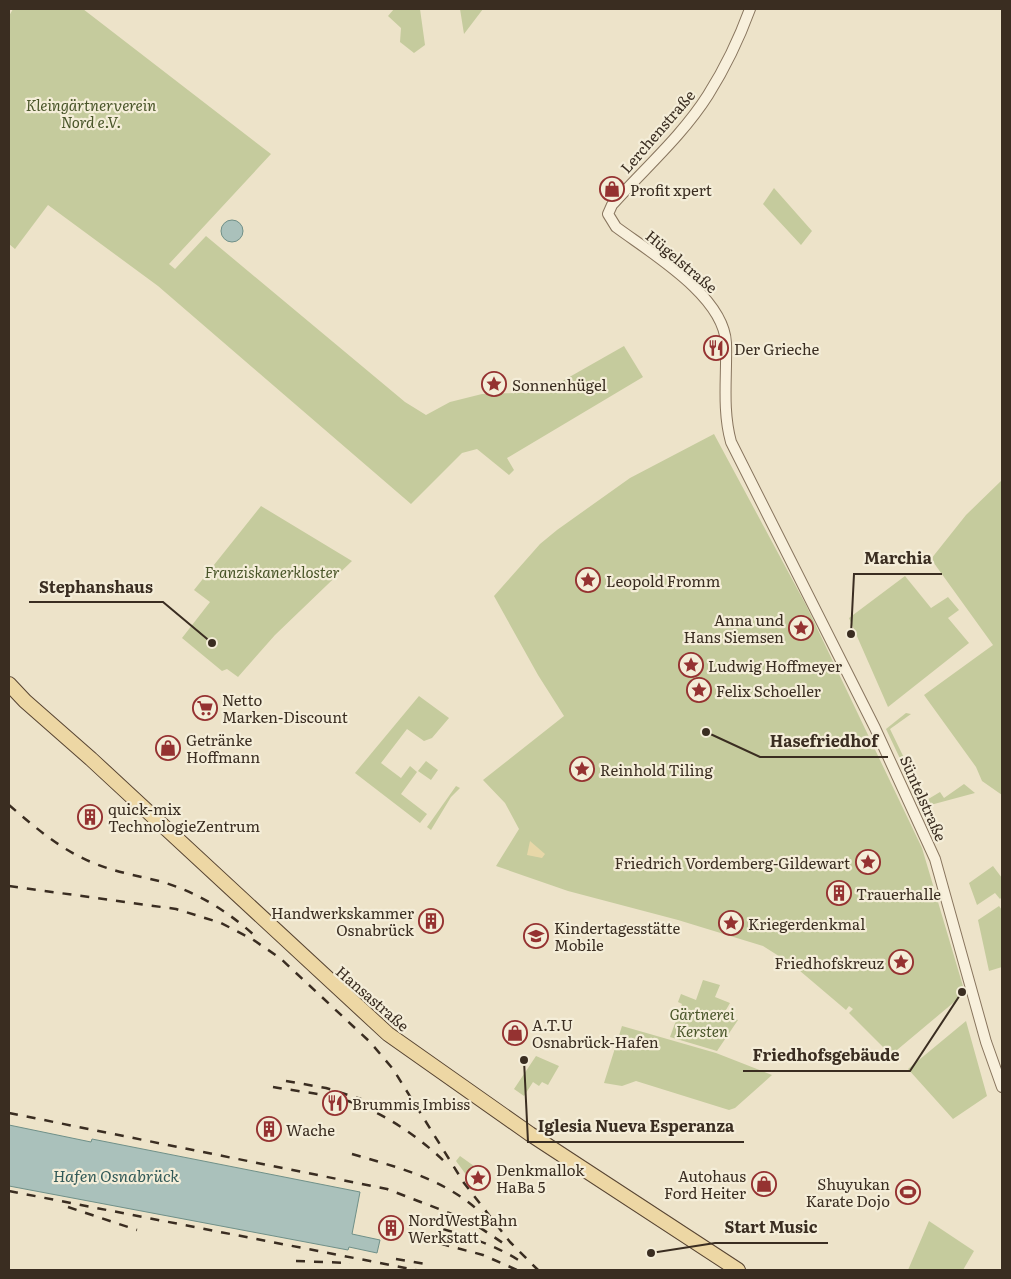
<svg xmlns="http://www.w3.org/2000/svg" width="1011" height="1279" viewBox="0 0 1011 1279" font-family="Literata,serif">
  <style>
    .green { fill: #c5cb9d }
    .sand { fill: #e7d7a8 }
    .water { fill: #aac1bb; stroke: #709088 }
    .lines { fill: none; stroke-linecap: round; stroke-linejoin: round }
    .tertiary-casing { stroke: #88755e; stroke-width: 12 }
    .primary-casing { stroke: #574432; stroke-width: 16 }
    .tertiary { stroke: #f8f0dc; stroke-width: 10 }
    .primary { stroke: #edd7a4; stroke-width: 14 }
    .rail { stroke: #3a2d21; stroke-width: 2.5; stroke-dasharray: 9 9; stroke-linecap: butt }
    .labels { text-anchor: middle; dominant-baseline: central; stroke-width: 4.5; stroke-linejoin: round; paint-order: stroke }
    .park-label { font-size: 15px; font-style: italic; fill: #495529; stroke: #f4edd8 }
    .street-label { font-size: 15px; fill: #3a2d21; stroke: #f4edd8 }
    .poi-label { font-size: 15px; fill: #3a2d21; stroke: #f4edd8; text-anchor: start }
    .water-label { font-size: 16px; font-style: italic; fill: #315957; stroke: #f4edd8 }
    .leader { fill: none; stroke: #3a2d21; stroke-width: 2 }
    .callout-dot { fill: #3a2d21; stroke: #f4edd8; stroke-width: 2 }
    .callout-label { font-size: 16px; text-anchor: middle; font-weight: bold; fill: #3a2d21; stroke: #f4edd8; stroke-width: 4.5; stroke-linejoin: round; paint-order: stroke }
  </style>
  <rect width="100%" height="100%" fill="#ede3c9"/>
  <!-- green -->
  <path class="green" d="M13,9H83L271,154L169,264L175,269L206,236L405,402L426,415L450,402L482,394L543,392L624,346L643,377L507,458L514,470L509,475L477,449L462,453L411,504L158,286L48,205L15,249L9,244V16Z
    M394,9H420L425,45L414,53L400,42L401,28L388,16Z
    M460,9H483L464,34Z
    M774,188L812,231L801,245L763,204Z
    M714,434L806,605L922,848L965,993L891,1055L849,1013L853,1009L849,1006L846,1010L793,965L763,946L678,920L568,891L496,866L519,829L505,803L483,780L564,716L538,675L494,596L540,544L557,530L630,478Z
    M1002,480V795L982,781L976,767L924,695L993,645L931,559L966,515Z
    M261,506L352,561L275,635L238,677L227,669L222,671L182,638L210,602L194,590Z
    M905,576L931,608L948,597L959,610L948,618L969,643L888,707L849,618Z
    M419,696L449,718L432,738L424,741L407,729L381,763L401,778L410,766L417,772L401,794L427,814L420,823L355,773Z
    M906,713L911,714L890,729L925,801L940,792L944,798L964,784L975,793L923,807L886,729Z
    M426,761L438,770L431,780L418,771Z
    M456,786L460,788L451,797L431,830L427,827Z
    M993,866L1002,878V897L1000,899L995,893L977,905L969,883Z
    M999,906L1002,910V967L989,971L978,920Z
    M703,980L720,985L715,997L730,1003L723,1015L738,1020L717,1051L670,1037L682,1004L678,1002L681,994L696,1000Z
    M966,1021L987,1096L953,1119L908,1069Z
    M622,1026L716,1053L772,1075L735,1108L729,1110L636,1081L622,1086L604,1083Z
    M536,1056L559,1066L548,1085L542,1082L539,1086L533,1082L524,1096L514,1089Z
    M460,1156L488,1176L478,1191L456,1161Z
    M929,1221L974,1251L963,1270H908Z"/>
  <!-- sand -->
  <path class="sand" d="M530,841L545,854L542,858L527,855Z"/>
  <!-- water -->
  <path class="water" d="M221 231a11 11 0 1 1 22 0a11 11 0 1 1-22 0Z
    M9,1125L91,1142L92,1139L360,1192L352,1234L380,1240L377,1253L349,1247L348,1250L9,1186Z"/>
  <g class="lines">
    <defs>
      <path id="tertiary" d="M750,9C739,39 725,68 708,95C682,136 644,169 612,205L608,214L616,227C651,253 724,296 726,343C727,377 722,409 731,442L875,728L935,859L986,1042L1002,1087"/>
      <path id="primary" d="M9,684L25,701L91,759L388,1034L530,1134L738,1270"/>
    </defs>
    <!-- tertiary casing -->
    <use href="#tertiary" class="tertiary-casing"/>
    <!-- primary casing -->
    <use href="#primary" class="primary-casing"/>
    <!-- tertiary -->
    <use href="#tertiary" class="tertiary"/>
    <!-- primary -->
    <use href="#primary" class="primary"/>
    <!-- rail -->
    <path class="rail" d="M9,805C36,828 62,851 96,864C116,872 138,876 159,881C195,891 226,910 254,935
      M9,886L176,909L221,923L252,939L280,958L370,1042L393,1069L464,1183L510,1242L538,1270
      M286,1081L326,1088L361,1099
      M273,1087C295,1091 319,1093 341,1099C381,1110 420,1137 449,1166
      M9,1113L387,1189L470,1221L506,1245
      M352,1154C400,1168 449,1180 485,1217
      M9,1191L416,1270
      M68,1207L137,1230
      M426,1224C460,1234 493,1243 523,1263
      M423,1239L483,1255L517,1270
      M396,1259L425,1264
      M296,1261L350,1263"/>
  </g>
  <!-- icons -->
  <defs>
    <symbol id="shop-ring" viewBox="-11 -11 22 22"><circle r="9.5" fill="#f4edd8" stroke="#953231" stroke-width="1.5"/><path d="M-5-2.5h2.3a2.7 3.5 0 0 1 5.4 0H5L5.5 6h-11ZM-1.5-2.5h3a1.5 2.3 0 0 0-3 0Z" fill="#953231"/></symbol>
    <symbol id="restaurant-ring" viewBox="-11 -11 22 22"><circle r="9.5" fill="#f4edd8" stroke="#953231" stroke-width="1.5"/><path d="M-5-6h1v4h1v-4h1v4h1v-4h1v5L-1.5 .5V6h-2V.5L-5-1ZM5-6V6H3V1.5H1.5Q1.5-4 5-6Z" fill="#953231"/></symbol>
    <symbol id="sight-ring" viewBox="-11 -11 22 22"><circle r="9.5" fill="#f4edd8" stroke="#953231" stroke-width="1.5"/><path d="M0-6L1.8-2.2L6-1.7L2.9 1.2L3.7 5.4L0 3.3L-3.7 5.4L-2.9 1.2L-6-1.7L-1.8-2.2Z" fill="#953231"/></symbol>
    <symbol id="supermarket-ring" viewBox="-11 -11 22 22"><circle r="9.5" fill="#f4edd8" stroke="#953231" stroke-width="1.5"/><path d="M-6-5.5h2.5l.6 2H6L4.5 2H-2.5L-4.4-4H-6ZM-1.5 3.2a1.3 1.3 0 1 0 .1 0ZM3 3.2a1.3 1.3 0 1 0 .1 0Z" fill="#953231"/></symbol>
    <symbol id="building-ring" viewBox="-11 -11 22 22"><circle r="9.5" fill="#f4edd8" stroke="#953231" stroke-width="1.5"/><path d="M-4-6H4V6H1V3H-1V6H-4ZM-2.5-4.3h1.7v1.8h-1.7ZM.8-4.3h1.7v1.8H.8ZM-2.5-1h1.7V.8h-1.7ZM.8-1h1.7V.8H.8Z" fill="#953231"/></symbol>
    <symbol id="school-ring" viewBox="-11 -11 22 22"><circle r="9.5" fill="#f4edd8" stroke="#953231" stroke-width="1.5"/><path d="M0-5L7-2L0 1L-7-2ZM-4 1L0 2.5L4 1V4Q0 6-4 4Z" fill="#953231"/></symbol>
    <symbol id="stadium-ring" viewBox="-11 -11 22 22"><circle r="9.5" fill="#f4edd8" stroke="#953231" stroke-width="1.5"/><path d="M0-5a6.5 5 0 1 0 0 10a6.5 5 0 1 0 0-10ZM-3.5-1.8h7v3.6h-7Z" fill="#953231"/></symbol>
  </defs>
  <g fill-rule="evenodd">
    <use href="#shop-ring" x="598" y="175" width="28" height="28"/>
    <use href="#restaurant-ring" x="702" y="334" width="28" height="28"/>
    <use href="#sight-ring" x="480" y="370" width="28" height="28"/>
    <use href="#sight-ring" x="574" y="566" width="28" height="28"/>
    <use href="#sight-ring" x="787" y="614" width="28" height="28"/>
    <use href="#sight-ring" x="677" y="651" width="28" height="28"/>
    <use href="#sight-ring" x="685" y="676" width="28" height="28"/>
    <use href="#supermarket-ring" x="191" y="694" width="28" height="28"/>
    <use href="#shop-ring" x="154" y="734" width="28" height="28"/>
    <use href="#sight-ring" x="568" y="755" width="28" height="28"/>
    <use href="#building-ring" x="76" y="803" width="28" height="28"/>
    <use href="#sight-ring" x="854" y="848" width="28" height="28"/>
    <use href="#building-ring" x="825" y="879" width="28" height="28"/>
    <use href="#building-ring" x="417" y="907" width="28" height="28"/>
    <use href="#sight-ring" x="717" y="909" width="28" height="28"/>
    <use href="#school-ring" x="522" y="922" width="28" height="28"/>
    <use href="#sight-ring" x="887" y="948" width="28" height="28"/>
    <use href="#shop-ring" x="501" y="1019" width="28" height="28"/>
    <use href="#restaurant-ring" x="321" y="1089" width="28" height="28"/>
    <use href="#building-ring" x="255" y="1115" width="28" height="28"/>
    <use href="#sight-ring" x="464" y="1164" width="28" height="28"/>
    <use href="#shop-ring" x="750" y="1170" width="28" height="28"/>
    <use href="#stadium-ring" x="894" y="1178" width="28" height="28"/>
    <use href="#building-ring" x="377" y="1214" width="28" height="28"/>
  </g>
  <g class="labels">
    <!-- park labels -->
    <g class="park-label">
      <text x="91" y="104">Kleingärtnerverein<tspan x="91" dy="17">Nord e.V.</tspan></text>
      <text x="272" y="571">Franziskanerkloster</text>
      <text x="702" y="1013">Gärtnerei<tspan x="702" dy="17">Kersten</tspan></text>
    </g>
    <!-- street labels -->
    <g class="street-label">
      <text transform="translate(657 131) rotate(-49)">Lerchenstraße</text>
      <text transform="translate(682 261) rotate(40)">Hügelstraße</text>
      <text transform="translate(924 798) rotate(66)">Süntelstraße</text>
      <text transform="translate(373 998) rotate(41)">Hansastraße</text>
    </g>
    <!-- poi labels -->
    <g class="poi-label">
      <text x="630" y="189">Profit xpert</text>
      <text x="734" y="348">Der Grieche</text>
      <text x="512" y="384">Sonnenhügel</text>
      <text x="606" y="580">Leopold Fromm</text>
      <text x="784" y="619" text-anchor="end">Anna und<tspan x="784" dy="17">Hans Siemsen</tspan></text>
      <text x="708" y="665">Ludwig Hoffmeyer</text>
      <text x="716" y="690">Felix Schoeller</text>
      <text x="222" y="699">Netto<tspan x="222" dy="17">Marken-Discount</tspan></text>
      <text x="186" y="739">Getränke<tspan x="186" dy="17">Hoffmann</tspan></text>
      <text x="600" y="769">Reinhold Tiling</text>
      <text x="108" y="808">quick-mix<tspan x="108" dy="17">TechnologieZentrum</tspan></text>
      <text x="850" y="862" text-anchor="end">Friedrich Vordemberg-Gildewart</text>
      <text x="856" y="893">Trauerhalle</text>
      <text x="414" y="912" text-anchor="end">Handwerkskammer<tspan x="414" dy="17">Osnabrück</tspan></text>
      <text x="748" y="923">Kriegerdenkmal</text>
      <text x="554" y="927">Kindertagesstätte<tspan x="554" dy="17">Mobile</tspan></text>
      <text x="884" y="962" text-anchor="end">Friedhofskreuz</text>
      <text x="532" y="1024">A.T.U<tspan x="532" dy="17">Osnabrück-Hafen</tspan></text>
      <text x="352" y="1103">Brummis Imbiss</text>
      <text x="286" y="1129">Wache</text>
      <text x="496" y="1169">Denkmallok<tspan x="496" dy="17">HaBa 5</tspan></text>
      <text x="746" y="1175" text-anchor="end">Autohaus<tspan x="746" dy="17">Ford Heiter</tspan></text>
      <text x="890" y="1183" text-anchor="end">Shuyukan<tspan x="890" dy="17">Karate Dojo</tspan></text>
      <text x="408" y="1219">NordWestBahn<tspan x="408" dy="17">Werkstatt</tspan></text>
    </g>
    <!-- water labels -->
    <g class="water-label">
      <text x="116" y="1175">Hafen Osnabrück</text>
    </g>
  </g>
  <!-- callouts -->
  <path class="leader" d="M851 634L854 574H942M212 643L163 602H29M706 732L760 757H888M962 992L910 1071H743M524 1060L528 1142H744M651 1253L715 1243H828"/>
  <g class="callout-dot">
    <circle cx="851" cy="634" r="5"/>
    <circle cx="212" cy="643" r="5"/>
    <circle cx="706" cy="732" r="5"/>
    <circle cx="962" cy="992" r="5"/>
    <circle cx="524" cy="1060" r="5"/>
    <circle cx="651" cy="1253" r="5"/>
  </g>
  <g class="callout-label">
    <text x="898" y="564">Marchia</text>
    <text x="96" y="593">Stephanshaus</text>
    <text x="824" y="747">Hasefriedhof</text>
    <text x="826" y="1061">Friedhofsgebäude</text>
    <text x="636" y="1132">Iglesia Nueva Esperanza</text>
    <text x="771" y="1233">Start Music</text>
  </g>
  <!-- border -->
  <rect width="1011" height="1279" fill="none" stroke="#3a2d21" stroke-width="20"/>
</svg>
